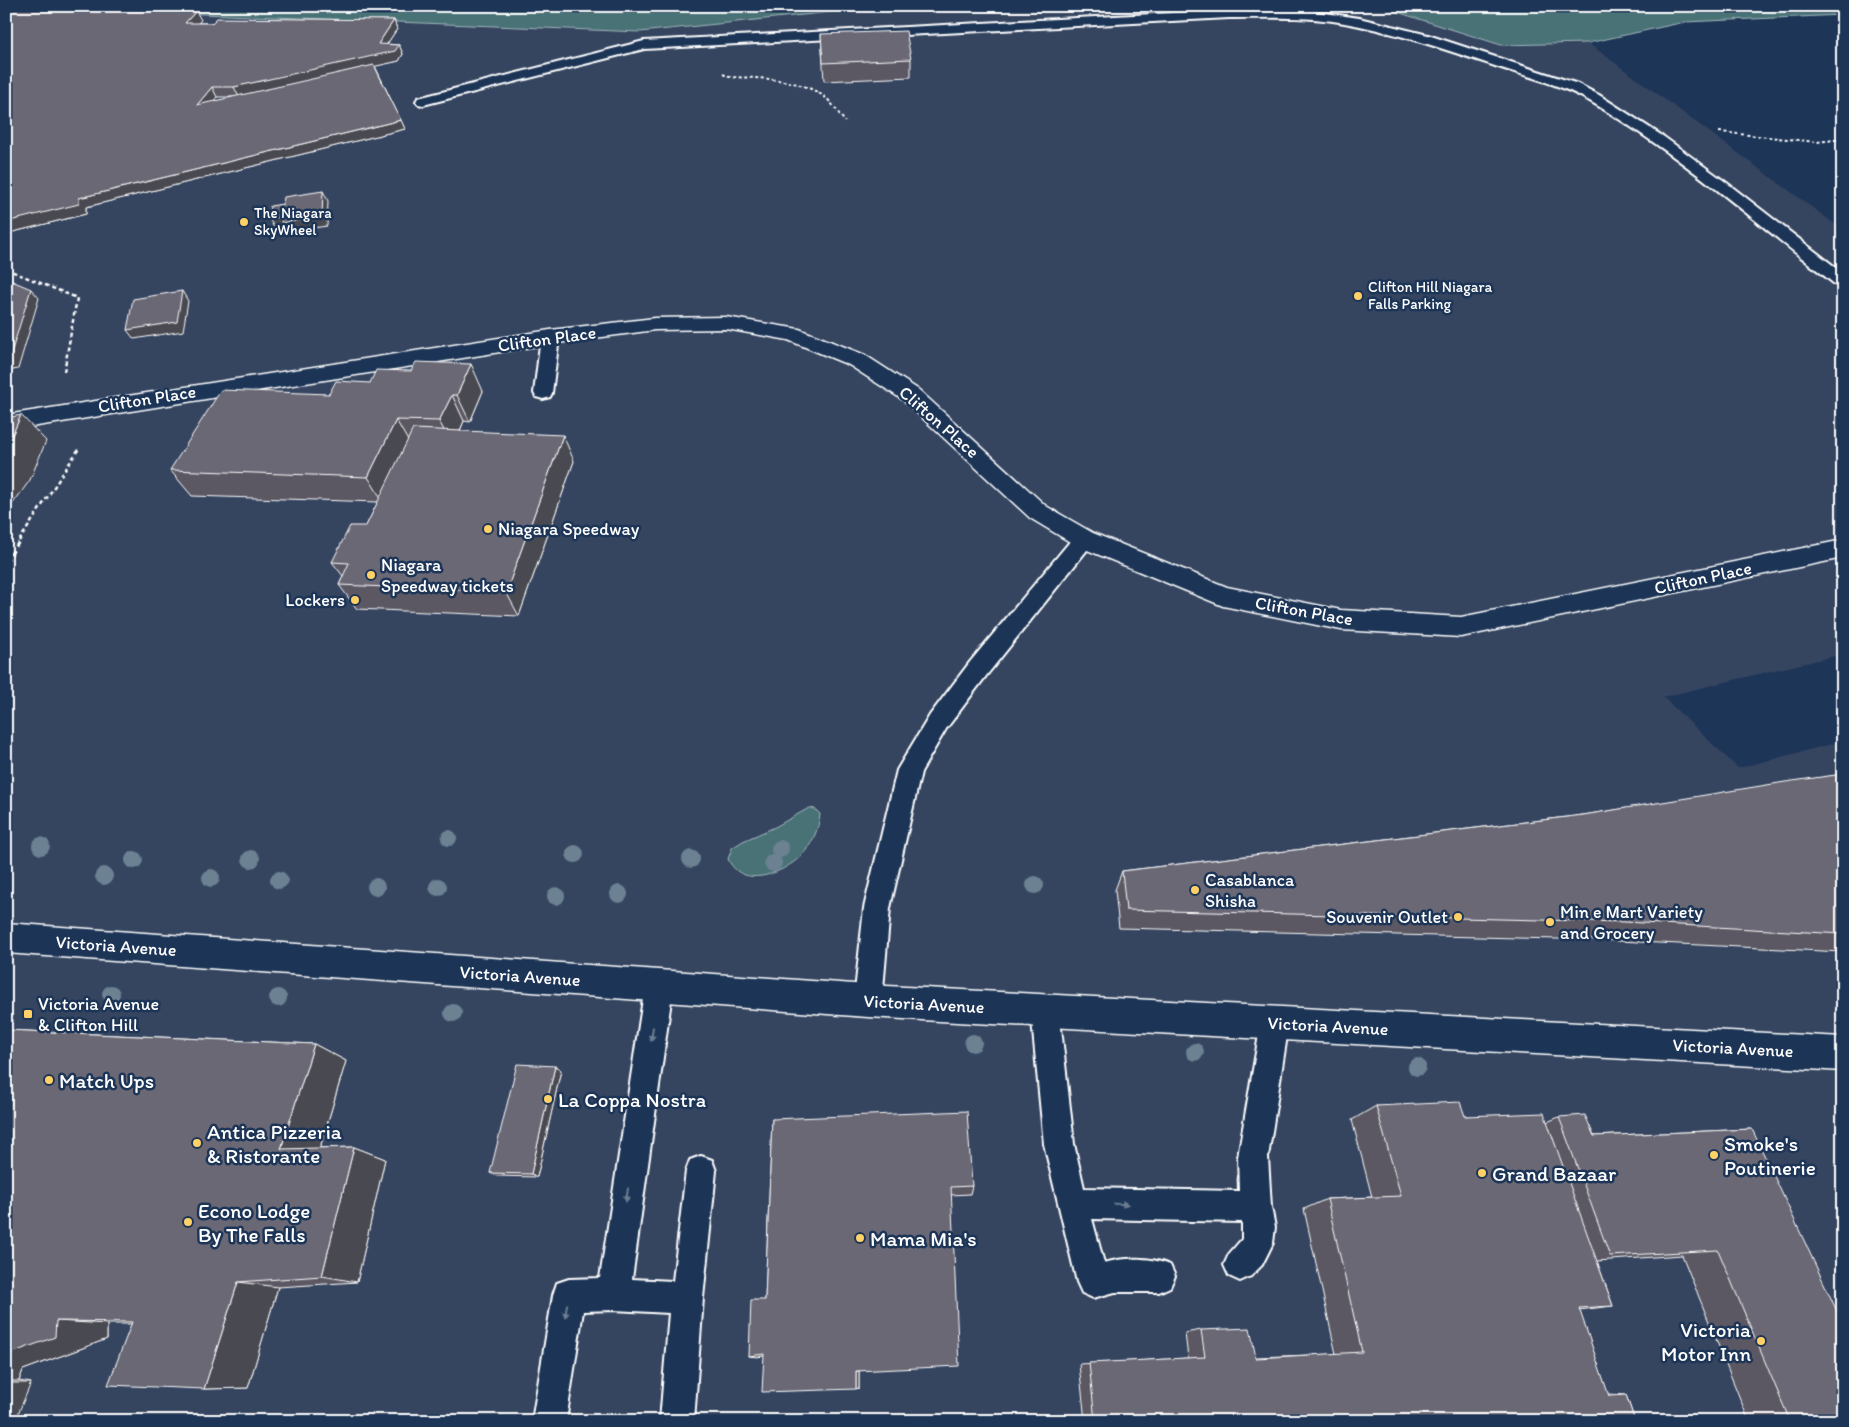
<svg xmlns="http://www.w3.org/2000/svg" width="1849" height="1427" viewBox="0 0 1849 1427" font-family="Itim,sans-serif">
  <style>
    .built { fill: #344460 }
    .green { fill: #497277; stroke: #a4b8bb }
    .lines { fill: none; stroke-linecap: round; stroke-linejoin: round }
    .service-casing { stroke: #fff; stroke-width: 4 }
    .minor-casing { stroke: #fff; stroke-width: 3 }
    .secondary-casing { stroke: #fff; stroke-width: 3 }
    .path-far2 { stroke: #fff; stroke-width: 2; stroke-dasharray: 3 2.5; stroke-linecap: butt }
    .path-far1 { stroke: #fff; stroke-width: 2.5; stroke-dasharray: 4 3; stroke-linecap: butt }
    .path { stroke: #fff; stroke-width: 3; stroke-dasharray: 5 4; stroke-linecap: butt }
    .service { fill: #1d3557; fill-rule: evenodd }
    .minor { fill: #1d3557; fill-rule: evenodd }
    .secondary { fill: #1d3557; fill-rule: evenodd }
    .tree { fill: #6c8192 }
    .wall { fill: #5b5964; stroke: #fff; fill-rule: evenodd }
    .shaded-wall { fill: #4a4851; stroke: #fff }
    .building { fill: #6a6774; stroke: #fff }
    .oneway { fill: #6c7c92 }
    .poi-dot { fill: #ffd166; stroke: #1d3557; stroke-width: 2 }
    .labels { text-anchor: middle; dominant-baseline: central; stroke-width: 5; stroke-linejoin: round; paint-order: stroke }
    .far-poi-label { font-size: 15px; fill: #fff; stroke: #1d3557; text-anchor: start }
    .street-label { font-size: 18px; fill: #fff; stroke: #1d3557 }
    .poi-label { font-size: 18px; fill: #fff; stroke: #1d3557; text-anchor: start }
    .near-poi-label { font-size: 21px; fill: #fff; stroke: #1d3557; text-anchor: start }
  </style>
  <rect width="100%" height="100%" fill="#1d3557"/>
  <filter id="ink" filterUnits="userSpaceOnUse"><feTurbulence type="fractalNoise" baseFrequency=".02" numOctaves="2"/><feDisplacementMap in="SourceGraphic" scale="10" xChannelSelector="R" yChannelSelector="G"/><feConvolveMatrix kernelMatrix="1 2 1 2 8 2 1 2 1" color-interpolation-filters="sRGB"/></filter>
  <g filter="url(#ink)">
    <!-- built -->
    <path class="built" d="M6,6L640,32L890,6H1377L1501,45L1588,43L1843,230V654L1663,697L1738,768L1843,741V1421H6Z"/>
    <!-- green -->
    <path class="green" d="M7,6H890L640,32Z
      M1378,6H1843V15L1685,22L1588,43L1501,45Z
      M809,808L815,809L820,814C819,829 812,845 801,856C782,874 742,890 728,859L732,848L743,841L775,827Z"/>
    <g class="lines">
      <defs>
        <path id="service" d="M1229,10L1311,11L1359,18L1428,35L1578,84L1599,95L1664,137L1727,183L1843,273V287L1837,286C1756,222 1677,152 1588,100C1559,84 1526,76 1495,66C1444,49 1392,31 1339,22C1303,16 1265,18 1229,18L644,49L423,105L418,104L416,101L418,98L644,41Z
          M550,331L556,333L559,337L552,393L550,397L543,399L536,397L534,393L541,337L544,333Z
          M1084,531L1091,533L1095,539L1091,545L986,676L946,729L921,772L890,908L882,1001L878,1011L868,1015L858,1011L854,1001L864,908L897,770L930,715L970,662L1077,533Z
          M659,972L669,976L673,986L632,1279L673,1281L686,1171L690,1160L701,1156L712,1160L716,1171L703,1298L694,1421H660L669,1313L614,1310L583,1311L566,1421H532L553,1295L557,1283L569,1279L600,1278L645,986L649,976Z
          M1045,996L1055,1000L1059,1010L1074,1144L1084,1188L1239,1191L1238,1157L1261,1023L1265,1013L1275,1009L1285,1013L1289,1023L1268,1157L1271,1207L1275,1227L1273,1243L1262,1265L1251,1276L1240,1281L1229,1276L1224,1265L1229,1254L1242,1239V1222L1092,1219L1104,1263C1124,1257 1151,1257 1170,1265L1175,1276L1170,1287L1159,1292H1115L1093,1298L1082,1293L1077,1282L1044,1144L1031,1010L1035,1000Z"/>
        <path id="minor" d="M726,317L799,329L865,355L919,390L1046,506L1093,533L1227,587L1341,610L1461,617L1843,540V558L1461,637L1341,630L1223,606L1075,545L1030,518L903,400L849,365L788,340L726,329L655,330L550,344L6,431V415L550,330L655,318Z"/>
        <path id="secondary" d="M6,923L868,985L1843,1037V1071L868,1017L6,953Z"/>
      </defs>
      <!-- service casing -->
      <use href="#service" class="service-casing"/>
      <!-- minor casing -->
      <use href="#minor" class="minor-casing"/>
      <!-- secondary casing -->
      <use href="#secondary" class="secondary-casing"/>
      <!-- path-far2 -->
      <path class="path-far2" d="M723,74L729,77C759,78 801,78 826,98C833,104 839,114 845,122
        M1719,132L1817,142L1843,139"/>
      <!-- path-far1 -->
      <path class="path-far1" d="M6,269L77,298L64,372
        M19,541L80,447"/>
      <!-- path -->
      <path class="path" d="M6,562L20,540"/>
      <!-- service -->
      <use href="#service" class="service"/>
      <!-- minor -->
      <use href="#minor" class="minor"/>
      <!-- secondary -->
      <use href="#secondary" class="secondary"/>
    </g>
    <!-- trees -->
    <g class="tree">
      <circle cx="449" cy="838" r="8"/>
      <circle cx="41" cy="846" r="9"/>
      <circle cx="780" cy="849" r="9"/>
      <circle cx="575" cy="854" r="9"/>
      <circle cx="251" cy="859" r="9"/>
      <circle cx="691" cy="859" r="9"/>
      <circle cx="134" cy="860" r="9"/>
      <circle cx="773" cy="863" r="9"/>
      <circle cx="104" cy="876" r="9"/>
      <circle cx="211" cy="878" r="9"/>
      <circle cx="279" cy="880" r="9"/>
      <circle cx="1035" cy="885" r="9"/>
      <circle cx="376" cy="887" r="9"/>
      <circle cx="438" cy="887" r="9"/>
      <circle cx="619" cy="894" r="9"/>
      <circle cx="556" cy="896" r="9"/>
      <circle cx="111" cy="994" r="9"/>
      <circle cx="278" cy="998" r="9"/>
      <circle cx="453" cy="1013" r="9"/>
      <circle cx="973" cy="1043" r="9"/>
      <circle cx="1195" cy="1052" r="9"/>
      <circle cx="1417" cy="1067" r="9"/>
    </g>
    <!-- wall -->
    <path class="wall" d="M135,10L201,20L198,23L394,20L397,29L387,44L399,45L403,54L399,61L375,66L405,129L86,207V214L9,233ZM217,97H234L213,102Z
      M821,34L911,59V77L824,81Z
      M370,383L483,391L470,422L464,421L460,431L574,461L519,616L357,609L339,585L343,576L332,562L366,526L378,502L192,496L170,470L329,394Z
      M1843,774V952L1597,940L1119,928L1115,890L1122,871L1583,815Z
      M6,1030L314,1044L346,1061L320,1148L354,1147L385,1159L357,1282L278,1287L248,1388L204,1389L131,1324H107V1339L23,1370L19,1381L31,1383L6,1421Z
      M555,1066L561,1070L537,1177L497,1176L490,1173Z
      M1376,1106L1465,1116L1547,1122L1559,1117L1594,1136L1752,1129L1843,1421H1749L1682,1255L1597,1261L1613,1306L1579,1310L1608,1394L1626,1395L1635,1421H1085L1079,1364L1188,1358L1185,1333L1201,1330L1256,1357L1336,1354L1304,1209L1327,1199L1372,1197L1352,1120Z
      M772,1119L972,1186L970,1194L951,1195L859,1371V1388L764,1356L757,1357L749,1356L765,1300Z"/>
    <!-- shaded-wall -->
    <path class="shaded-wall" d="M196,11L201,20L190,32L185,23Z
      M394,20L397,29L381,53L378,44Z
      M399,45L403,54L399,61L239,97L234,87Z
      M212,87L217,97L202,115L197,105Z
      M401,120L405,129L86,207V214L9,233L6,230V222L79,198Z
      M323,191L328,201L327,226L286,232L283,227L274,228L269,218L282,217Z
      M31,289L39,298L18,369L8,371L6,377V361Z
      M182,291L188,301L183,331L134,339L127,330Z
      M471,364L483,391L470,422L457,395Z
      M452,395L464,421L453,447L439,421Z
      M21,415L46,441L30,480L6,513V449Z
      M396,420L411,446L384,503L368,477Z
      M563,435L574,461L519,616L506,592Z
      M314,1044L346,1061L316,1161L281,1149Z
      M555,1066L561,1070L537,1177L531,1174Z
      M354,1147L385,1159L357,1282L322,1276Z
      M238,1282L278,1287L248,1388L204,1389Z
      M56,1321L107,1324V1339L23,1370L19,1381H6V1355Z
      M856,1371H859V1388L856,1389Z
      M6,1383H31L15,1421H6Z"/>
    <!-- building -->
    <path class="building" d="M6,6H127L135,10L196,11L185,23H212L217,18L394,20L378,44L399,45L395,51L234,87H212L197,105L374,65L401,120L79,198V204L6,222Z
      M906,31L911,59L823,63L821,34Z
      M323,191L322,217L281,223L282,217L269,218L270,206L283,204L284,197Z
      M12,281L31,289L9,360L6,361V282Z
      M182,291L177,322L127,330L133,299Z
      M416,362L471,364L457,395H452L439,421L396,420L368,477L170,470L221,390L329,394L336,381L370,383L376,370L411,371Z
      M21,415L6,449V418Z
      M413,429L563,435L506,592L339,585L349,563L332,562L350,526H366Z
      M1843,774V934L1624,922L1126,910L1122,871L1583,815L1785,782Z
      M6,1030L314,1044L281,1149L354,1147L322,1276L238,1282L204,1389L108,1385L132,1322L56,1321L55,1337L6,1355Z
      M517,1064L555,1066L531,1174L490,1173Z
      M1460,1102L1465,1116L1544,1113L1613,1306L1579,1308L1609,1396L1626,1395L1635,1421H1095L1089,1363L1205,1357L1201,1330L1250,1328L1256,1358L1362,1352L1327,1199L1401,1196L1376,1106Z
      M967,1111L972,1186L951,1187L959,1366L856,1371V1389L762,1392L764,1354L749,1356L751,1300H765L772,1119Z
      M1585,1115L1594,1136L1752,1129L1843,1324V1421H1790L1718,1250L1610,1256L1559,1117Z"/>
    <!-- one-way arrows -->
    <defs><path id="oneway-solid" d="M-6-.8H1V-3.2L6.5 0L1 3.2V.8H-6Z" transform="scale(1.25)"/></defs>
    <g class="oneway">
      <use href="#oneway-solid" transform="translate(652 1034) rotate(98)"/>
      <use href="#oneway-solid" transform="translate(627 1195) rotate(99)"/>
      <use href="#oneway-solid" transform="translate(1121 1204) rotate(1)"/>
      <use href="#oneway-solid" transform="translate(566 1311) rotate(99)"/>
    </g>
  </g>
  <!-- markers -->
  <g class="poi-dot">
    <circle cx="244" cy="222" r="5"/>
    <circle cx="1358" cy="296" r="5"/>
    <circle cx="488" cy="529" r="5"/>
    <circle cx="371" cy="575" r="5"/>
    <circle cx="355" cy="600" r="5"/>
    <circle cx="1195" cy="890" r="5"/>
    <circle cx="1458" cy="917" r="5"/>
    <circle cx="1550" cy="922" r="5"/>
    <rect x="23" y="1009" width="10" height="10" rx="2.5"/>
    <circle cx="49" cy="1080" r="5"/>
    <circle cx="548" cy="1099" r="5"/>
    <circle cx="197" cy="1143" r="5"/>
    <circle cx="1714" cy="1155" r="5"/>
    <circle cx="1482" cy="1173" r="5"/>
    <circle cx="188" cy="1222" r="5"/>
    <circle cx="860" cy="1238" r="5"/>
    <circle cx="1761" cy="1341" r="5"/>
  </g>
  <g class="labels">
    <!-- far-poi labels -->
    <g class="far-poi-label">
      <text x="254" y="213">The Niagara<tspan x="254" dy="17">SkyWheel</tspan></text>
      <text x="1368" y="287">Clifton Hill Niagara<tspan x="1368" dy="17">Falls Parking</tspan></text>
    </g>
    <!-- street labels -->
    <g class="street-label">
      <text transform="translate(547 339) rotate(-8)">Clifton Place</text>
      <text transform="translate(147 399) rotate(-9)">Clifton Place</text>
      <text transform="translate(939 422) rotate(41)">Clifton Place</text>
      <text transform="translate(1703 578) rotate(-12)">Clifton Place</text>
      <text transform="translate(1304 611) rotate(10)">Clifton Place</text>
      <text transform="translate(116 946) rotate(4)">Victoria Avenue</text>
      <text transform="translate(520 976) rotate(4)">Victoria Avenue</text>
      <text transform="translate(924 1004) rotate(3)">Victoria Avenue</text>
      <text transform="translate(1328 1026) rotate(3)">Victoria Avenue</text>
      <text transform="translate(1733 1048) rotate(3)">Victoria Avenue</text>
    </g>
    <!-- poi labels -->
    <g class="poi-label">
      <text x="498" y="529">Niagara Speedway</text>
      <text x="381" y="565">Niagara<tspan x="381" dy="21">Speedway tickets</tspan></text>
      <text x="345" y="600" text-anchor="end">Lockers</text>
      <text x="1205" y="880">Casablanca<tspan x="1205" dy="21">Shisha</tspan></text>
      <text x="1560" y="912">Min e Mart Variety<tspan x="1560" dy="21">and Grocery</tspan></text>
      <text x="1448" y="917" text-anchor="end">Souvenir Outlet</text>
      <text x="38" y="1004">Victoria Avenue<tspan x="38" dy="21">&amp; Clifton Hill</tspan></text>
    </g>
    <!-- near-poi labels -->
    <g class="near-poi-label">
      <text x="59" y="1080">Match Ups</text>
      <text x="558" y="1099">La Coppa Nostra</text>
      <text x="207" y="1131">Antica Pizzeria<tspan x="207" dy="24">&amp; Ristorante</tspan></text>
      <text x="1724" y="1143">Smoke's<tspan x="1724" dy="24">Poutinerie</tspan></text>
      <text x="1492" y="1173">Grand Bazaar</text>
      <text x="198" y="1210">Econo Lodge<tspan x="198" dy="24">By The Falls</tspan></text>
      <text x="870" y="1238">Mama Mia's</text>
      <text x="1751" y="1329" text-anchor="end">Victoria<tspan x="1751" dy="24">Motor Inn</tspan></text>
    </g>
  </g>
  <!-- margin -->
  <rect width="1849" height="1427" fill="none" stroke="#1d3557" stroke-width="25"/>
  <rect x="12" y="12" width="1824" height="1402" fill="none" stroke="#fff" stroke-width="2" filter="url(#ink)"/>
</svg>
